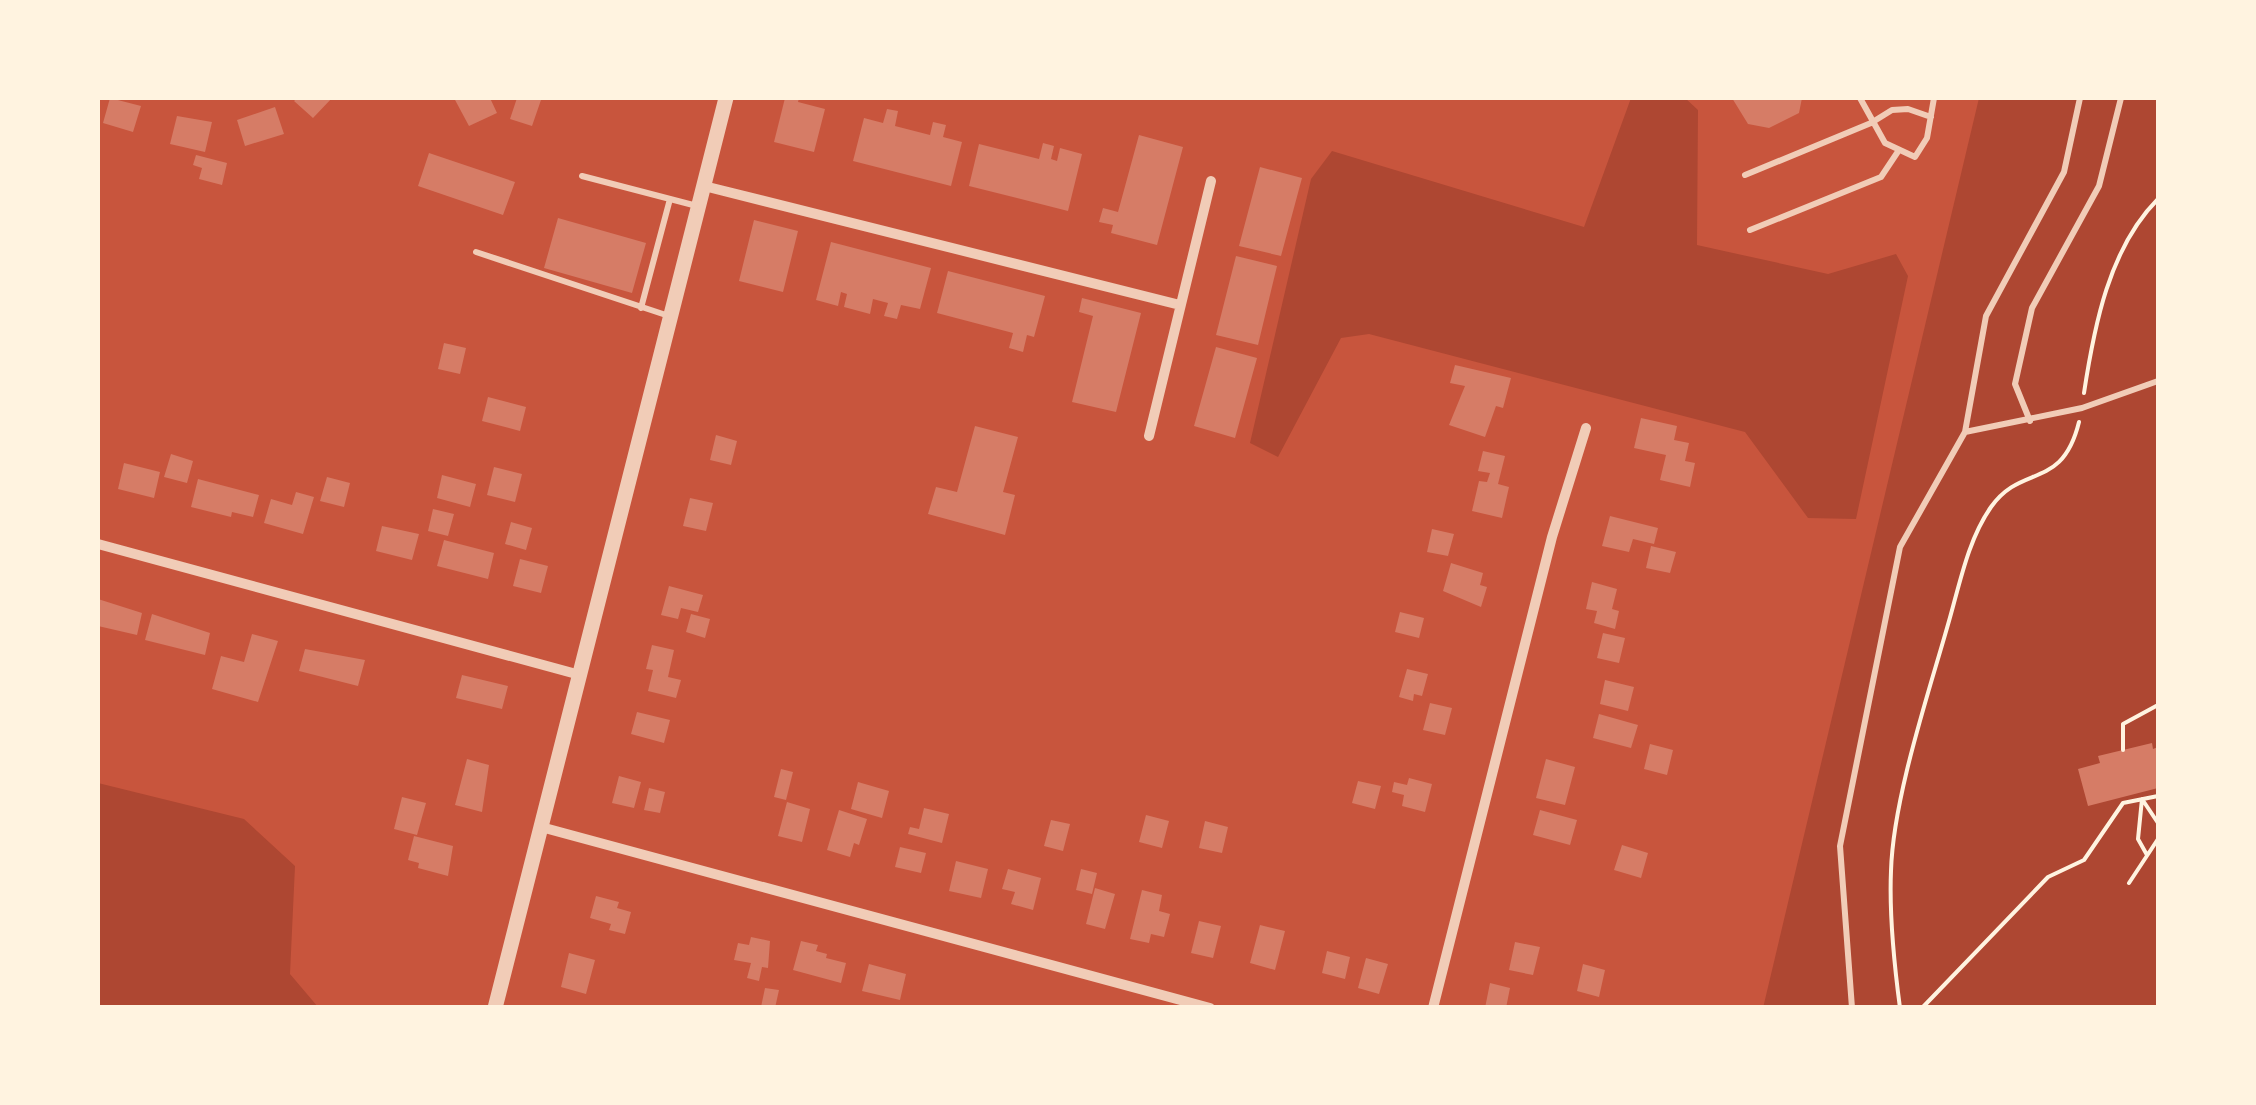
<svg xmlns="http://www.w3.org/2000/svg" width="2256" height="1105" viewBox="0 0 2256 1105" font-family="'Zilla Slab',serif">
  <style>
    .green { fill: #ae4732 }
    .building { fill: #d67c66 }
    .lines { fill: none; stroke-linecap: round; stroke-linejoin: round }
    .path { stroke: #fff3e0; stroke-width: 4 }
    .service { stroke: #f1ccb7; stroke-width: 6 }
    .minor { stroke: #f1ccb7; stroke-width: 10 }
    .tertiary { stroke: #f1ccb7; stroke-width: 15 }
  </style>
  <rect width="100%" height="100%" fill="#c8553d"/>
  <!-- green -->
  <path class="green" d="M1631,98H1685L1698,110L1697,245L1828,274L1896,254L1908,276L1856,519L1808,518L1745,432L1369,334L1341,338L1278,457L1250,443L1311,179L1332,151L1584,227Z
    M1979,98H2158V1007L1763,1008Z
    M98,783L244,819L295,866L290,974L318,1007H98Z"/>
  <!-- building -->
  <path class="building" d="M110,98L141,106L133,132L103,123Z
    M297,98H332L313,118L294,101Z
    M454,98H490L497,113L469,126Z
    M517,98L541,100L532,126L510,119Z
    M785,98H799L798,102L825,109L814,152L774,142Z
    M1732,98H1802L1799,113L1769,128L1748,124Z
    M275,107L284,134L245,146L237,120Z
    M887,109L898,111L895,126L930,135L933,122L946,125L943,137L962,142L951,186L853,161L864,118L883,123Z
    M177,116L212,122L205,152L170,144Z
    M1139,135L1183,147L1157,245L1111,233L1113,225L1099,222L1103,208L1118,212Z
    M1043,143L1054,146L1051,159L1057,161L1060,148L1082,154L1068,211L969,186L979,144L1039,159Z
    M429,153L515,182L503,215L418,186Z
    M196,155L227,163L222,185L199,179L202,168L193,165Z
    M1260,167L1302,178L1281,256L1239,246Z
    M558,218L646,243L632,293L544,268Z
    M754,220L798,231L783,292L739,281Z
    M831,242L931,268L920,309L901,305L897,319L884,316L888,303L873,299L870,314L844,307L847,294L841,292L838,306L816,300Z
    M1236,256L1277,266L1258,345L1216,335Z
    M948,271L1045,296L1034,337L1027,335L1023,352L1009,348L1013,333L937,313Z
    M1082,298L1141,313L1116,412L1072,402L1093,316L1079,312Z
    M444,343L466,348L460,374L438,369Z
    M1216,347L1257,358L1235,438L1194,426Z
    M1455,365L1511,378L1503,408L1496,406L1485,437L1449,425L1465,386L1450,383Z
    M488,397L526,407L520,431L482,421Z
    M1641,418L1677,426L1674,440L1689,443L1685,461L1695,463L1690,487L1660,480L1666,455L1634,448Z
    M975,426L1018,437L1003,492L1015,495L1005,535L928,514L936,487L957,492Z
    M716,435L737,441L731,465L710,460Z
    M1483,451L1505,456L1498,484L1509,487L1502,518L1472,511L1479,481L1487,482L1490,473L1478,471Z
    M171,454L193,461L187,483L164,477Z
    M124,463L160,472L154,498L118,489Z
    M494,467L522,474L515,502L487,495Z
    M442,475L476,484L470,507L437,498Z
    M327,477L350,483L344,507L320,501Z
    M198,479L259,495L253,517L232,512L231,517L191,507Z
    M296,492L314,497L303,534L264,523L271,499L292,505Z
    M690,498L713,503L706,531L683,526Z
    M433,509L454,514L448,536L428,531Z
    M1610,516L1658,528L1654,544L1633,539L1629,552L1602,546Z
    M511,522L532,528L526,550L505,544Z
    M382,526L419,534L412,560L376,551Z
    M1432,529L1454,534L1448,556L1427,552Z
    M444,540L494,553L488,579L437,566Z
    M1651,546L1676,552L1670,573L1646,568Z
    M520,559L548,566L541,593L513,586Z
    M1451,563L1483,573L1480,585L1487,587L1481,607L1443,591Z
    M1592,582L1617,589L1612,609L1619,611L1615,629L1594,623L1597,611L1586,609Z
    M669,586L703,595L698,612L681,608L678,619L661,615Z
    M98,599L142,613L137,635L98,626Z
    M1400,612L1424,618L1419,638L1395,632Z
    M152,614L210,633L205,655L145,640Z
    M691,614L710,619L705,638L686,632Z
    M1603,633L1625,638L1619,663L1597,658Z
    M252,634L278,641L258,702L212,689L221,656L244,662Z
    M652,645L674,650L668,677L681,680L676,698L648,691L653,670L646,669Z
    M305,649L365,660L358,686L299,671Z
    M1407,669L1428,674L1422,696L1414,694L1413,701L1399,697Z
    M462,675L508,686L502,709L456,698Z
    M1605,680L1634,687L1628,711L1600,704Z
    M1430,703L1452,708L1445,735L1423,730Z
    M637,712L670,720L664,743L631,734Z
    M1599,714L1638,725L1631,748L1593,738Z
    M2152,743L2153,749L2158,747V788L2088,806L2078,769L2100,763L2098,756Z
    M1650,744L1673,750L1667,775L1644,769Z
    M467,759L489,765L482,812L455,805Z
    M1546,759L1575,767L1565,805L1536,798Z
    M781,769L793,772L786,800L774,797Z
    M619,776L641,782L634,808L612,803Z
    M1409,778L1432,784L1425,812L1402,806L1404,795L1392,792L1394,782L1407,785Z
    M1358,781L1381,786L1375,809L1352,803Z
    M858,782L889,791L882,818L851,809Z
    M649,788L665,792L660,813L644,810Z
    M402,797L426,803L417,835L394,829Z
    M787,802L810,809L802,842L778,836Z
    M924,808L949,814L942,843L908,834L910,827L919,829Z
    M839,810L867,819L859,845L854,843L850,857L827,850Z
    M1540,810L1577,820L1570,845L1533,835Z
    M1146,815L1169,821L1162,848L1139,842Z
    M1051,820L1070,824L1063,851L1044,846Z
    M1205,821L1228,827L1222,853L1199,848Z
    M414,836L453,846L448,876L418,868L419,863L408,860Z
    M1622,845L1648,853L1641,878L1614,870Z
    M900,847L926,853L921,873L895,867Z
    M956,861L988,869L981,898L949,891Z
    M1008,869L1041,878L1033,910L1011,904L1015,892L1002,889Z
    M1081,869L1097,873L1092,894L1076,890Z
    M1095,888L1115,894L1105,929L1086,924Z
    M1142,890L1162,895L1159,911L1170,914L1164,937L1151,934L1149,943L1130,939Z
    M596,896L619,902L617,908L631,912L625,934L609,930L611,924L590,918Z
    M1199,921L1221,926L1213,958L1191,953Z
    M1260,925L1285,931L1275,970L1250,963Z
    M751,937L770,941L768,968L762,967L759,981L747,978L751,963L734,960L738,943L749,945Z
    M801,941L818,945L816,951L827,954L826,958L846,963L841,983L793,970Z
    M1515,942L1540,947L1533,975L1509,970Z
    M1327,951L1350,957L1345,979L1322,973Z
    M569,953L595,960L586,994L561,987Z
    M1366,958L1388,964L1379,994L1358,988Z
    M869,964L906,974L900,1000L862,991Z
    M1583,964L1605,970L1599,997L1577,991Z
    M1490,983L1510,988L1506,1008H1485Z
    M765,988L779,990L775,1008L761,1007Z"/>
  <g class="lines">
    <!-- path -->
    <path class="path" d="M2084,393C2094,327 2109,248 2158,199
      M2123,750V724L2158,705
      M2142,799L2138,839L2147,855
      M2142,799L2158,823
      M2129,883L2158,839
      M1900,1008C1894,963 1889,917 1891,871C1893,800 1927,698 1947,628C1959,588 1967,541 1991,507C2022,463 2062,491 2079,422
      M1922,1008L2048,877L2084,860L2123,803L2158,796"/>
    <!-- service -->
    <path class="service" d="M1860,98L1885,143L1915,157L1927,138L1934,98
      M1745,175L1871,123L1892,110L1908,109L1931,117
      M582,176L697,206
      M1750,230L1881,177L1899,150
      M476,252L669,316
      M641,308L670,199
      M2030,421L2015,384L2032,308L2099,186L2121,98
      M1965,432L2082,408L2158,381
      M1852,1008L1840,846L1900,547L1965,432L1986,316L2064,172L2080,98"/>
    <!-- minor -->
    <path class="minor" d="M704,186L1180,305
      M1149,436L1211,181
      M98,544L580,675
      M541,827L1210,1008
      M1433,1008L1552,537L1586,428"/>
    <!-- tertiary -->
    <path class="tertiary" d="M495,1008L726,98"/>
  </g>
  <!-- border -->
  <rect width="2256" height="1105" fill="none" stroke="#fff3e0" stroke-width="200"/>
</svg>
